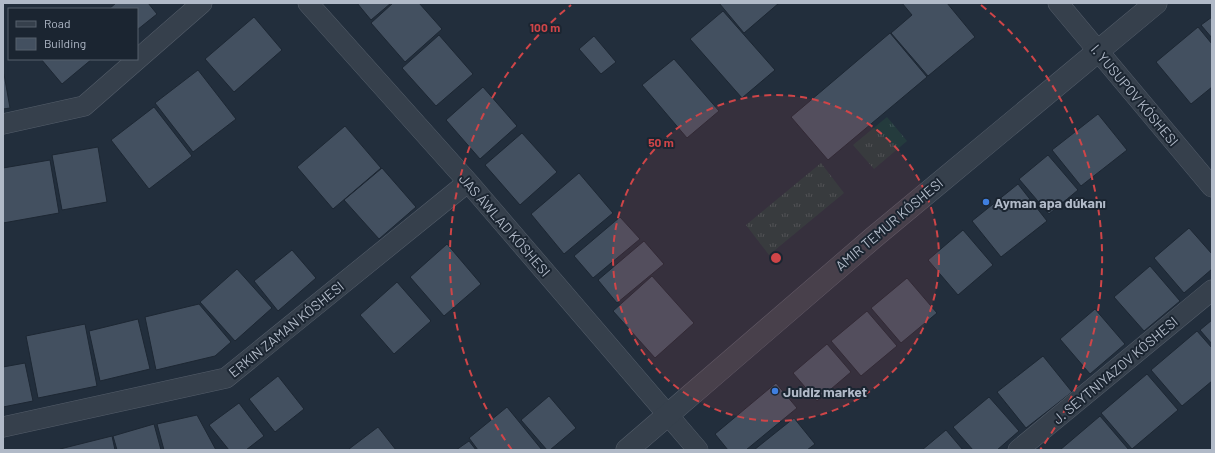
<svg xmlns="http://www.w3.org/2000/svg" width="1215" height="453" viewBox="0 0 1215 453" font-family="Barlow,sans-serif">
  <style>
    .grass { fill: url(#grass-tufts) }
    .building { fill: #435060; stroke: #1d2733 }
    .lines { fill: none; stroke-linecap: round; stroke-linejoin: round }
    .minor-casing { stroke: #545d6a; stroke-width: 21 }
    .tertiary-casing { stroke: #545d6a; stroke-width: 23 }
    .minor { stroke: #36404c; stroke-width: 20 }
    .tertiary { stroke: #36404c; stroke-width: 22 }
    .ring { fill: none; stroke: #cf4548; stroke-width: 2; stroke-dasharray: 7 5 }
    .shop-dot { fill: #3f7fe0; stroke: #1b2531; stroke-width: 1.5 }
    .labels { text-anchor: middle; dominant-baseline: central; stroke-width: 4; stroke-linejoin: round; paint-order: stroke }
    .street-label { font-size: 14px; fill: #b1bac8; stroke: #1b2531 }
    .poi-label { font-size: 14px; font-weight: bold; fill: #b1bac8; stroke: #1b2531; text-anchor: start }
    .centre { fill: #cf4548; stroke: #1b2531; stroke-width: 2 }
    .ring-label { font-size: 12px; text-anchor: middle; font-weight: bold; fill: #cf4548; stroke: #1b2531; stroke-width: 4; stroke-linejoin: round; paint-order: stroke }
  </style>
  <defs>
    <pattern id="grass-tufts" width="24" height="20" patternUnits="userSpaceOnUse"><rect width="24" height="20" fill="#243b3d"/><path d="M3 7l-1-3M5 7V3M7 7l1-3M15 17l-1-3M17 17v-4M19 17l1-3" fill="none" stroke="#415558"/></pattern>
  </defs>
  <rect width="100%" height="100%" fill="#222e3c"/>
  <!-- grass -->
  <path class="grass" d="M887,117L907,141L874,169L853,145Z
    M821,163L844,193L769,255L746,225Z"/>
  <!-- building -->
  <path class="building" d="M116,3H148L157,14L137,30V9H109Z
    M357,3H391L371,20Z
    M393,3H419L442,29L405,62L371,23Z
    M719,3H779L744,33Z
    M902,3H947L975,37L928,76L891,33L912,15Z
    M723,11L775,70L742,98L690,39Z
    M254,17L282,50L234,92L205,59Z
    M1212,17V38L1201,25Z
    M1198,27L1212,44V87L1191,104L1156,62Z
    M890,33L927,77L828,160L791,117Z
    M439,35L473,74L436,106L402,68Z
    M594,36L616,62L601,74L579,49Z
    M41,59H92L62,84Z
    M674,59L719,111L687,138L642,85Z
    M198,70L236,119L193,152L155,103Z
    M3,74H4L10,108L3,109Z
    M483,87L517,126L480,159L446,120Z
    M154,107L192,156L149,189L111,140Z
    M1098,114L1127,150L1081,186L1052,150Z
    M345,126L381,168L333,209L297,167Z
    M522,133L557,172L520,205L485,165Z
    M98,147L107,202L62,210L52,155Z
    M1048,155L1078,190L1049,214L1019,179Z
    M50,160L59,213L3,223V168Z
    M382,168L416,207L379,239L344,200Z
    M579,173L613,213L564,254L531,214Z
    M1018,184L1047,221L1001,257L972,221Z
    M620,217L640,239L593,278L574,256Z
    M1189,228L1212,254V269L1184,293L1154,258Z
    M963,230L993,265L958,295L928,260Z
    M644,241L664,264L617,303L598,280Z
    M447,244L481,284L444,316L410,277Z
    M292,250L316,278L278,311L254,281Z
    M1150,266L1180,301L1144,331L1114,297Z
    M237,269L272,308L235,341L200,302Z
    M652,276L694,323L655,358L613,311Z
    M907,278L937,313L901,343L871,308Z
    M397,282L431,321L394,354L360,315Z
    M199,304L231,342L215,356L156,370L145,317Z
    M1095,309L1125,344L1090,374L1060,339Z
    M867,311L897,346L861,376L831,341Z
    M138,319L150,369L100,381L89,331Z
    M1212,320V344L1200,330Z
    M85,324L97,386L38,398L26,336Z
    M1197,331L1212,348V381L1182,406L1151,370Z
    M827,344L851,372L817,401L793,373Z
    M1043,356L1072,392L1026,428L997,392Z
    M25,363L33,401L3,407V367Z
    M1147,374L1178,410L1132,449L1101,413Z
    M278,376L304,409L275,432L249,399Z
    M776,383L797,408L746,450H728L715,434Z
    M549,396L576,428L550,450H547L521,420Z
    M989,397L1019,431L997,450H973L953,427Z
    M239,403L264,436L246,450H229L209,425Z
    M507,407L542,450H478L469,438Z
    M197,415L216,450H164L157,424Z
    M1100,416L1129,450H1060Z
    M794,418L815,444L807,450H754Z
    M154,424L161,450H117L113,436Z
    M378,427L396,450H350L349,449Z
    M946,430L963,450H922Z
    M112,436L115,450H60V449Z
    M469,441L476,450H456Z"/>
  <g class="lines">
    <defs>
      <path id="minor" d="M308,3L468,182L698,450
        M1058,3L1212,187
        M3,124L84,106L202,3
        M3,427L226,378L468,182
        M1018,450L1212,290"/>
      <path id="tertiary" d="M627,450L873,238L1156,3"/>
    </defs>
    <!-- minor casing -->
    <use href="#minor" class="minor-casing"/>
    <!-- tertiary casing -->
    <use href="#tertiary" class="tertiary-casing"/>
    <!-- minor -->
    <use href="#minor" class="minor"/>
    <!-- tertiary -->
    <use href="#tertiary" class="tertiary"/>
  </g>
  <!-- distance rings -->
  <circle cx="776" cy="258" r="163" fill="#cf4548" fill-opacity=".12"/>
  <g class="ring">
    <circle cx="776" cy="258" r="163"/>
    <path d="M512 450A326 326 0 0 1 571 5M981 5A326 326 0 0 1 1040 450"/>
  </g>
  <!-- markers -->
  <g class="shop-dot">
    <circle cx="986" cy="202" r="4"/>
    <circle cx="775" cy="391" r="4"/>
  </g>
  <g class="labels">
    <!-- street labels -->
    <g class="street-label">
      <text transform="translate(1135 95) rotate(50)">I. YUSUPOV KÓSHESI</text>
      <text transform="translate(889 224) rotate(-40)">AMIR TEMUR KÓSHESI</text>
      <text transform="translate(505 225) rotate(49)">JAS ÁWLAD KÓSHESI</text>
      <text transform="translate(286 329) rotate(-39)">ERKIN ZAMAN KÓSHESI</text>
      <text transform="translate(1115 370) rotate(-40)">J. SEYTNIYAZOV KÓSHESI</text>
    </g>
    <!-- poi labels -->
    <g class="poi-label">
      <text x="994" y="202">Ayman apa dúkanı</text>
      <text x="783" y="391">Juldiz market</text>
    </g>
  </g>
  <circle cx="776" cy="258" r="6" class="centre"/>
  <g class="ring-label">
    <text x="545" y="32">100 m</text>
    <text x="661" y="147">50 m</text>
  </g>
  <!-- border -->
  <rect width="1215" height="453" fill="none" stroke="#b1bac8" stroke-width="8"/>
  <!-- legend -->
  <rect x="8" y="8" width="130" height="52" fill="#1b2531" stroke="#57616d"/>
  <rect x="16" y="21" width="20" height="6" fill="#36404c" stroke="#57616d"/>
  <text x="44" y="28" font-size="12" fill="#b1bac8">Road</text>
  <rect x="16" y="38" width="20" height="12" fill="#435060" stroke="#57616d"/>
  <text x="44" y="48" font-size="12" fill="#b1bac8">Building</text>
</svg>
